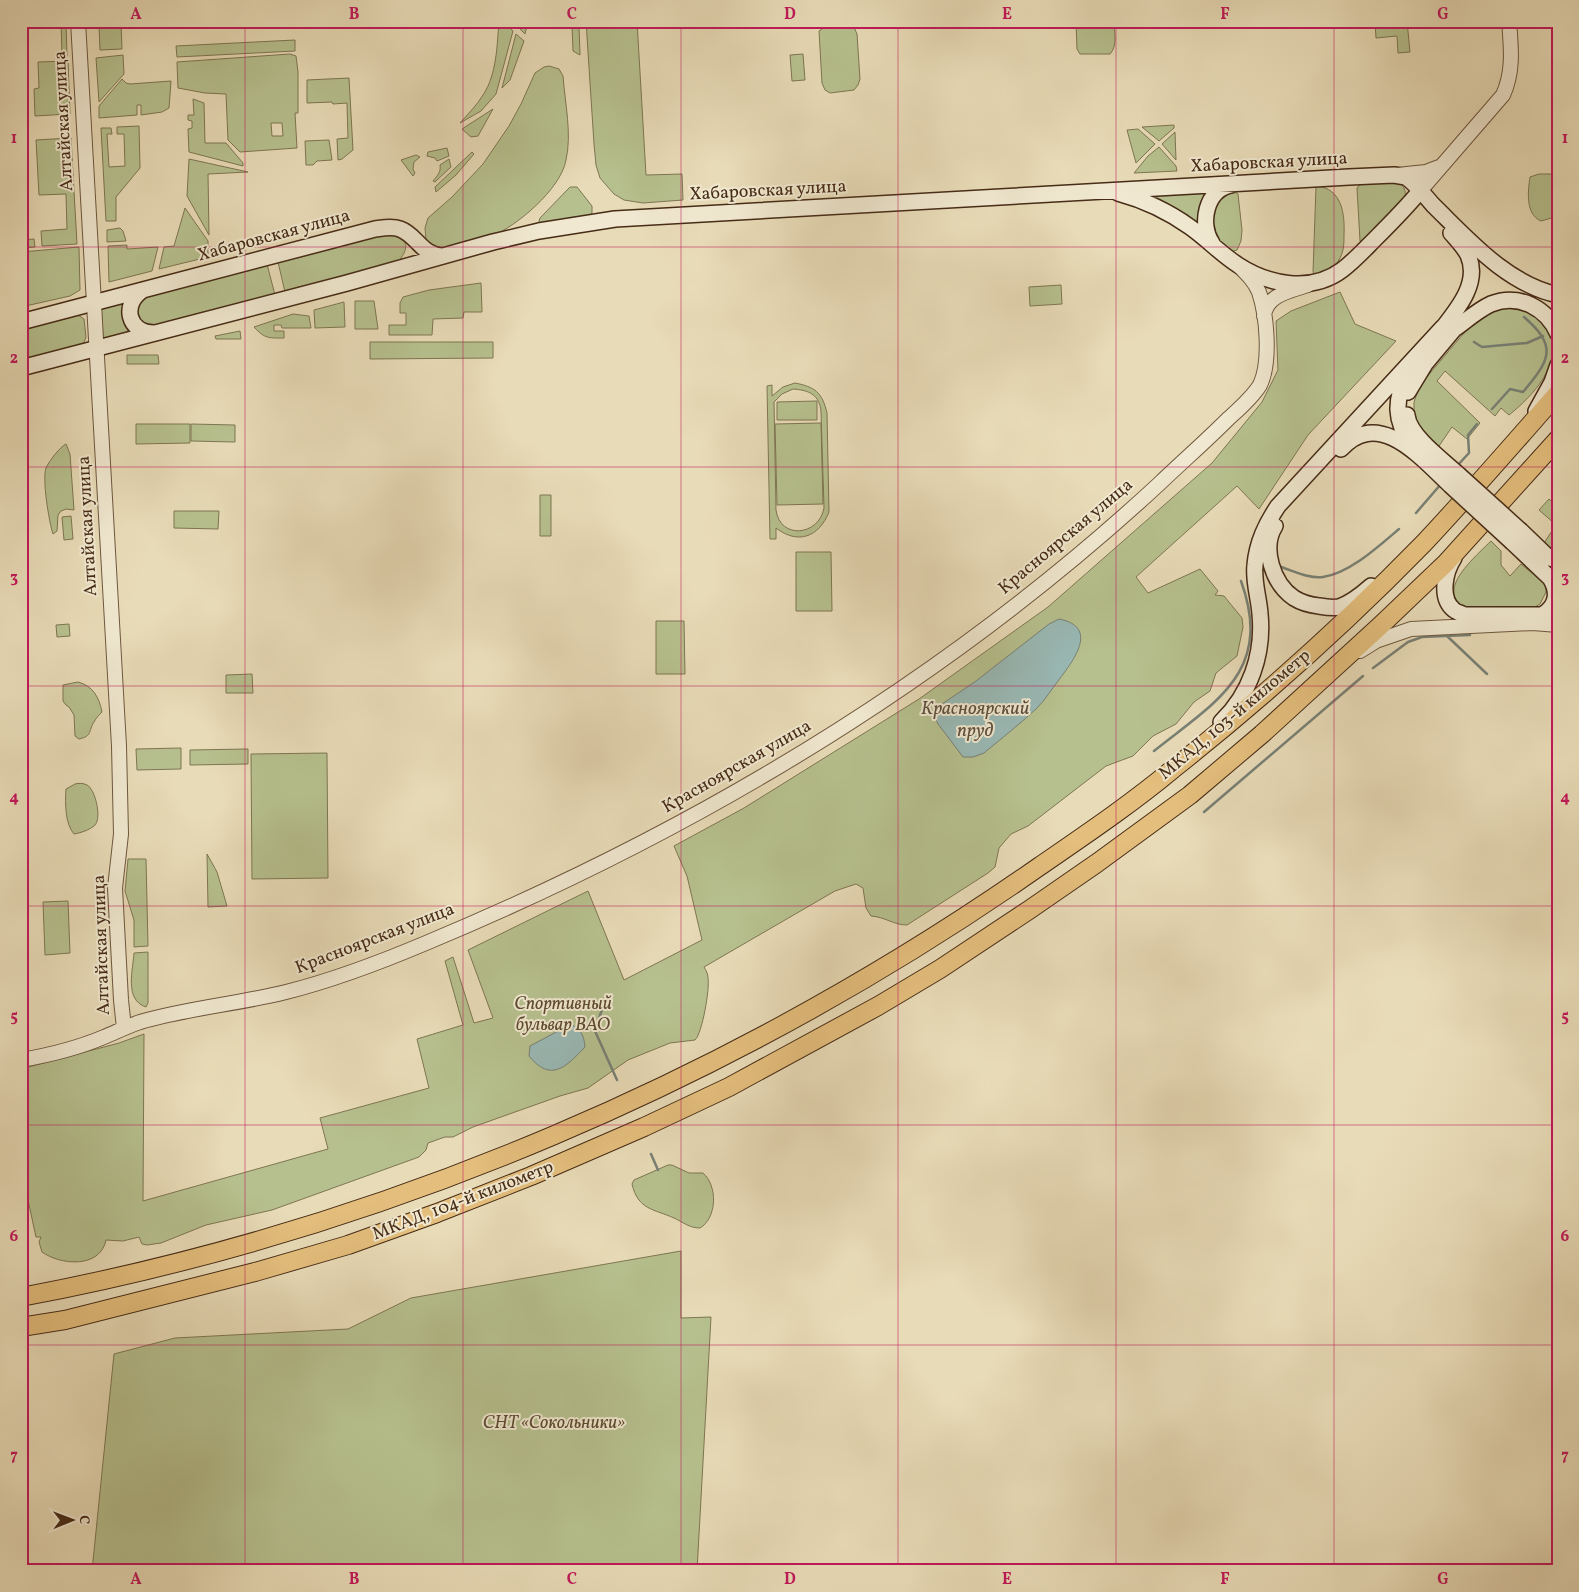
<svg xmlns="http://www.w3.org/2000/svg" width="1579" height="1592" viewBox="0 0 1579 1592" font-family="Vollkorn,serif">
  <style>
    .green { fill: #b6c08e; stroke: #7e7652; fill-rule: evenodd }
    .water { fill: #99b9b5; stroke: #788075 }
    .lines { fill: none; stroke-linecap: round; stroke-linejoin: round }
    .stream { stroke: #788075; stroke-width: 2.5 }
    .tertiary-casing { stroke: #6e573e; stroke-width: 16 }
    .secondary-casing { stroke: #462b16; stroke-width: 18 }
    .trunk-casing { stroke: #462b16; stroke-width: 20 }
    .tertiary { stroke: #f0e8d0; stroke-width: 14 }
    .secondary { stroke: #f0e8d0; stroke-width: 15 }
    .trunk { stroke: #e4be7c; stroke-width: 18 }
    .secondary-bridge-casing { stroke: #462b16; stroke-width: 18; stroke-linecap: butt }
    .secondary-bridge { stroke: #f0e8d0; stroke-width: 15 }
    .grid { fill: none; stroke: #c2185b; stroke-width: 1; stroke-opacity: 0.55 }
    .labels { text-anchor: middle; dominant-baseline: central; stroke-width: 4; stroke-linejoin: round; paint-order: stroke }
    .street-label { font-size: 18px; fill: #462b16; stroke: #f0e8d0 }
    .park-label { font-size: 18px; font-style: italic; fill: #5c492e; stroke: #f0e8d0 }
    .water-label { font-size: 19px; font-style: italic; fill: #5b4e3e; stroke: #f0e8d0 }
    .neatline { fill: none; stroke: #c2185b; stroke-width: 2 }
    .grid-label { font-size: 16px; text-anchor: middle; font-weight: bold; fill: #c2185b }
  </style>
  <rect width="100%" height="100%" fill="#e8dbb7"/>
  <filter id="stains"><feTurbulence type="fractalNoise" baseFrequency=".004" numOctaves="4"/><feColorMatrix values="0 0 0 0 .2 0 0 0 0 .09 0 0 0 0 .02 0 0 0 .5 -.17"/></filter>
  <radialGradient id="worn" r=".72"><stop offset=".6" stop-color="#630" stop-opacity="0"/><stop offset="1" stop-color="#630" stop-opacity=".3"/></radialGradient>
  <!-- green -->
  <path class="green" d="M61,21H66L67,56H62Z
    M499,21H503L513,31L496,94L481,111L460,123C468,114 477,105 483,95C497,74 497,45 499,21Z
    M512,21H528L525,34Z
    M586,21H637L646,175L682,174L683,200L643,203L624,200L614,194L600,178L596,165L594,144Z
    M1076,21H1114C1114,31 1118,46 1110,54H1080L1077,49Z
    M1387,21H1407L1410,52L1398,53L1397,36L1376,38L1375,22Z
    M121,24L122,49L100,50L99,25Z
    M847,24L854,27L857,34L860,79L858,85L854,90L830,93L825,90L822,83L819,31L825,27Z
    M572,26H579L580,55L573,51Z
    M516,34L524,41L510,80L502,88Z
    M295,40V51L177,57L176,46Z
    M290,54L296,56L298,72V113H295L297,148L240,152L228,140L226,94L205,93L178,88L177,62ZM271,123H282L283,136H272Z
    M803,54L805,80L792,81L790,55Z
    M123,55L124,74L99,102L96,58Z
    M68,61L70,114L35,116L34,89L39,88L38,62Z
    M549,66L559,69L563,76C565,103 572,134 566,160C561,189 516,227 490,237C473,243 454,246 437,250L426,240L425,228L428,218L452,197L483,164L509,126L521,104L535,73L544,67Z
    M349,78L353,150L342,159L338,160L337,139L348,138L347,103L333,104L332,102L307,103V80Z
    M122,79L126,83L130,84L171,81L169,108L162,112L141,115V105H137V115L99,118V106Z
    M193,99L204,103L205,143H226L243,163V166L189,152L188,129L192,128V121L188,120V115H194Z
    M493,109L478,136L471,137L462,129Z
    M1174,125V128L1159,141L1142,127Z
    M139,126L140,168L116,197V221H106L101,128H111L112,134H107L109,167L125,166L124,134H117V127Z
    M1138,129L1155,144L1136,163L1127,130Z
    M1175,132L1176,160L1162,144Z
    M71,138L77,244L42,246L41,231L67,229L66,194L39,195L36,140Z
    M329,140L332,160L317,161L313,165H306L305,141Z
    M1159,147L1176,166L1177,171L1134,173L1148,156Z
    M447,148L449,156L437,161L435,158L427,156L428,152Z
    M472,152L474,154L456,175L436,192L435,187Z
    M416,155L420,157L414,162L413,169L415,173L413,176L401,160Z
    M189,159L248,172L208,174L209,235L187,196Z
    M449,159L451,167L435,182L433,181C438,175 441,172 440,165Z
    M1539,174H1557L1558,178V211L1555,217L1541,221C1525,214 1528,191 1530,177Z
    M1399,182C1405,187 1407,193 1404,200L1363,243L1360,241L1357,188L1361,183Z
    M1316,186C1342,188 1345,214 1344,235C1344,243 1344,251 1340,258C1335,268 1325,273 1315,275L1313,272Z
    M570,187H577L592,206V213L590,216L540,224L539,221L540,218Z
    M1235,192L1238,194L1242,230L1241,241L1237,250L1231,252C1226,248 1220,244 1217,238C1207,220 1215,197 1235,192Z
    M1206,193L1200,223L1197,224L1147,196Z
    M185,208L208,241V257L159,269L164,247L174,246Z
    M120,228L123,231L126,241L107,242V230Z
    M386,232C405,236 413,244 398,262L285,292L278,262Z
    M34,239L35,247L21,248V240Z
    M127,245V249L158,247L152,271L109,282L108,246Z
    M79,247L80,290L70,296L21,307V252Z
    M267,264L275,295L155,327C132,326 133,308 146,296Z
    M481,283L482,312H464L463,318L433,319L432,335H389V325H406V313H400V303L403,297L429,290Z
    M1061,285L1062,304L1030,306L1029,287Z
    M1340,292L1355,324L1396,341L1308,435L1259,509L1237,486L1136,577L1148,593L1200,569L1218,591L1215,595L1224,596L1242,618L1243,627L1237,656L1216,673L1210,691L1194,702L1176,724L1153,736L1133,756L1106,766L1028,826L1011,834L999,848L995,867L988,873L907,925C894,925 885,917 871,916L866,908L863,888L856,884L835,891L704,967C706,970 708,974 708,978C710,989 702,1034 695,1040L670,1043L628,1060L588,1088L560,1096L473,1127L453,1137H445L428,1143L426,1150L419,1157L272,1210L206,1225L161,1243L147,1245L142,1244L139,1237L123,1241L106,1240C100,1269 60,1265 42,1252L39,1242L41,1237H36L28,1200H21V1069L119,1043L144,1034L143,1201L328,1149L320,1118L429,1088L417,1039L463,1025L445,961L453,957L474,1023L493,1018L468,950L588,891L624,980L702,940L687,876L674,846L744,808L919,699L1048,607L1212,463L1262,402L1278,370L1276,321L1291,311Z
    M125,301L124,320L129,334L104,340L103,336L101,310L104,307Z
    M355,301H374L378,329H355Z
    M344,302L345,327L315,328L314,310Z
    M1511,306C1529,308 1536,311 1546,326C1567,360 1534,395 1509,415L1501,408L1495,416L1445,371L1437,381L1480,423L1467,439L1452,427L1439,446L1425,434L1414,417V402L1420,385L1464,333L1483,316L1499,309Z
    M293,314L309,316L311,328H282L281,325H274V331H284V338C269,338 265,339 254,327Z
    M78,315L84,319L86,337L83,345L21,362V329Z
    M240,331L241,339H216L215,336Z
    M370,342H493V358L370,359Z
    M127,355H158L159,364H127Z
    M795,383C815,387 822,392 827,413L829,512C819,537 798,545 776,528V539H770L767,386L772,385V396L783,387ZM793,389C809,390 820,395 821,412L824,508C819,536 780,540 776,510L774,402L782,394Z
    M817,401V420H777V402Z
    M821,423L823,504L777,505L775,424Z
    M136,424H190V443L136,444Z
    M191,424L235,425V442L191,441Z
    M66,444L70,454L74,510L66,509L61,511L58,515L57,531L53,534C49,522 42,479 46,468C49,461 60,447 66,444Z
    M540,495H551V536H540Z
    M1549,499L1558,507V553L1544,543L1556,525L1539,510Z
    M174,511H219L218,529L174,528Z
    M71,516L73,539L64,540L62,517Z
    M1491,541L1501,551V565L1510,576L1521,564L1545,584L1546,592L1540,604L1530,610L1469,609L1459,604C1457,601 1454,597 1454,593C1452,576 1479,553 1491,541Z
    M796,552H831L832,611H796Z
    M656,621H684L685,674H656Z
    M69,624L70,636L57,637L56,625Z
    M252,674L253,693H226V675Z
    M78,682C93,686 99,697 102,712C99,715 96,718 94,722C88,731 93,736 79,739L75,736L74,715L69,707L66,705L63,701V685Z
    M181,748V769L137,770L136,749Z
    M248,749V764L190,765V750Z
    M327,753L328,878L252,879L251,754Z
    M75,784C79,783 83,783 87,785C95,789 102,817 95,825C90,830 80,833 74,834C65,824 65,803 66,789Z
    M207,854L217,872L227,906L208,907Z
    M128,859H146L148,946L134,947V920L125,891Z
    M68,901L70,953L45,955L43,902Z
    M148,952V1003L146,1007C124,1000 133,970 134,953Z
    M668,1165H672L689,1173H703C718,1186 717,1218 700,1228C689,1228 683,1222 674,1218C654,1209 638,1210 632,1184L634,1180Z
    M681,1251V1318L711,1317L697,1571H92L114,1354L175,1338L348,1329L411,1298Z"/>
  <!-- water -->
  <path class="water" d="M1059,619C1100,627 1073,661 1058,681C1051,690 1045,700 1037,708C1020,724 1002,738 984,753L973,757H963L938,724L935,717L938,709L942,704L976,681L1049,624Z
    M571,1024C581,1030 584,1035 585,1047C566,1067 551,1083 529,1056L530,1046Z"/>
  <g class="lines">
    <!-- stream -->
    <path class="stream" d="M1474,342L1482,347L1527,343L1543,336
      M1492,409L1510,389L1523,392C1549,361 1559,347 1524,317
      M1456,467L1469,453L1468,435L1477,424
      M1416,513L1441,484
      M1281,567C1294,571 1309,579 1323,577C1350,573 1379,546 1399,529
      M1447,636L1487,674
      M1373,668L1408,642L1422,637L1470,635
      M1154,751C1215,702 1274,672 1241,581
      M1204,812L1363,676
      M603,1006L595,1031L617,1080
      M651,1154L658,1170"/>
    <defs>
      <path id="tertiary" d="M78,21L119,746L121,834L115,888L121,1000L124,1028
        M1397,175L1426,172L1439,167
        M1420,191L1503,95C1514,71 1511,47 1509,21
        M1264,316C1266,295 1290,291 1308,285
        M1360,651L1376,641L1411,629L1533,623L1558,625
        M21,1060C50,1055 78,1048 104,1037C116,1032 128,1026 140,1022C188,1008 238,1004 286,992C334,980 381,962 426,943C695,831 946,681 1159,484C1182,462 1206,441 1228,419C1239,409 1252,398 1260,385C1271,362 1267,316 1259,292C1255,282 1248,275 1240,267"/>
      <path id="secondary" d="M1118,193C1144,200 1169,212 1190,227C1207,239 1221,254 1238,265C1269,285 1311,293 1342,270C1354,261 1365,249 1375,239C1391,223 1406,208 1420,191
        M1212,243C1199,224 1206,190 1231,185
        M143,290C121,304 128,333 154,333
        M21,322L375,229C383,228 392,226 400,229C417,235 422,256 443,256
        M1456,328C1467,320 1478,310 1491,304C1519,293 1547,308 1558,334
        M1438,334C1455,312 1481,284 1468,255C1464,247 1457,240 1451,233
        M21,368L347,283L493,242L539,231L615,219L1349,177L1394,175L1406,177C1416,184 1425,196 1433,205C1469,240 1507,284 1558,295
        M1408,371C1394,401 1394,420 1412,447
        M1408,392L1425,364L1456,327
        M1536,411L1552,382L1558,365
        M1407,415C1409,436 1444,461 1459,475
        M1341,449C1379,407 1421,458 1450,485
        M1275,526C1261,548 1273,584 1294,598C1302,603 1310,605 1319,606C1325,607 1333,608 1339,607C1351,603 1362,594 1371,586
        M1521,531L1549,558L1558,560
        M1454,558C1445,572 1439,598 1454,610C1456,612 1461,613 1464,615H1542C1557,606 1559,592 1550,578L1512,542
        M1221,722C1250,694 1264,654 1260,614C1259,598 1253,581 1255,565C1257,542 1266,524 1278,506L1443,327"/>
      <path id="trunk" d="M21,1297C385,1229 737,1078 1040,866C1085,835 1131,804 1173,769C1260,700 1346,623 1424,543C1470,494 1514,443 1558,393
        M21,1327L65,1320L255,1272L348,1245L437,1213L531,1176L644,1127L729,1087L878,1006L940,969L1029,910L1097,863L1190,795L1262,734L1380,626L1446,563L1558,439"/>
    </defs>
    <!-- tertiary casing -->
    <use href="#tertiary" class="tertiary-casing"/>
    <!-- secondary casing -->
    <use href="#secondary" class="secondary-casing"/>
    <!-- trunk casing -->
    <use href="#trunk" class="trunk-casing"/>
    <!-- tertiary -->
    <use href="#tertiary" class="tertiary"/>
    <!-- secondary -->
    <use href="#secondary" class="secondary"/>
    <!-- trunk -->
    <use href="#trunk" class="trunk"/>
    <defs>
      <path id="secondary-bridge" d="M1459,475L1521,531
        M1450,485L1512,542"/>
    </defs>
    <!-- secondary-bridge casing -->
    <use href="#secondary-bridge" class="secondary-bridge-casing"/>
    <!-- secondary-bridge -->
    <use href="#secondary-bridge" class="secondary-bridge"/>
  </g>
  <!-- grid -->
  <path class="grid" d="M245,21V1571M463,21V1571M681,21V1571M898,21V1571M1116,21V1571M1334,21V1571M21,247H1558M21,467H1558M21,686H1558M21,906H1558M21,1125H1558M21,1345H1558"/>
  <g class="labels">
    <!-- street labels -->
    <g class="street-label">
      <text transform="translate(64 121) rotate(-93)">Алтайская улица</text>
      <text transform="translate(1269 163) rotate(-3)">Хабаровская улица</text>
      <text transform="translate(768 191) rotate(-3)">Хабаровская улица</text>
      <text transform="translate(274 236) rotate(-15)">Хабаровская улица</text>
      <text transform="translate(88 526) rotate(-93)">Алтайская улица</text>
      <text transform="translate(1066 537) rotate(-40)">Красноярская улица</text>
      <text transform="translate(1235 715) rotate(-40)">МКАД, 103-й километр</text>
      <text transform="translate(737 767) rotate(-30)">Красноярская улица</text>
      <text transform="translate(375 939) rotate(-21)">Красноярская улица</text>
      <text transform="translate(102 945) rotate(-92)">Алтайская улица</text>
      <text transform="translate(463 1201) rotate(-21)">МКАД, 104-й километр</text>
    </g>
    <!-- park labels -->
    <g class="park-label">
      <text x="563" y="1004">Спортивный<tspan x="563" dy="21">бульвар ВАО</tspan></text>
      <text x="554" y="1423">СНТ «Сокольники»</text>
    </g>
    <!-- water labels -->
    <g class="water-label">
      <text x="975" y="709">Красноярский<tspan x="975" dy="22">пруд</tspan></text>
    </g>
  </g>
  <!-- margin -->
  <rect width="1579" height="1592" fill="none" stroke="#e8dbb7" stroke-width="55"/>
  <!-- north arrow -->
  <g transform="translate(72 1520) rotate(89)" stroke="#f0e8d0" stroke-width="4" paint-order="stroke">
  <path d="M0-4L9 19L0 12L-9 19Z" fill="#462b16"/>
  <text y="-8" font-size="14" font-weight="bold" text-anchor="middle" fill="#462b16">С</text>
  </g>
  <rect x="28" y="28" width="1524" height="1536" class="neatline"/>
  <g class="grid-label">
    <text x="136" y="19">A</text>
    <text x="354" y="19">B</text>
    <text x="572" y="19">C</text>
    <text x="790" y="19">D</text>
    <text x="1007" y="19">E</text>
    <text x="1225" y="19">F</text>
    <text x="1443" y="19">G</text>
    <text x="14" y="143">1</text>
    <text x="1565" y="143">1</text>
    <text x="14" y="363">2</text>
    <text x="1565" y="363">2</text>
    <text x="14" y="582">3</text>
    <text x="1565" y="582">3</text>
    <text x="14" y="802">4</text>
    <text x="1565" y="802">4</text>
    <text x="14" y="1021">5</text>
    <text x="1565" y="1021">5</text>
    <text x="14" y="1241">6</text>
    <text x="1565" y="1241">6</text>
    <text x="14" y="1460">7</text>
    <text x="1565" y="1460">7</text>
    <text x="136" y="1584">A</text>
    <text x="354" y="1584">B</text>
    <text x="572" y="1584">C</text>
    <text x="790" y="1584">D</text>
    <text x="1007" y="1584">E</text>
    <text x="1225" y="1584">F</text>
    <text x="1443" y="1584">G</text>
  </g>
  <rect width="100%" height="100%" filter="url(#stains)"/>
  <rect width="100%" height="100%" fill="url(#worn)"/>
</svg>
